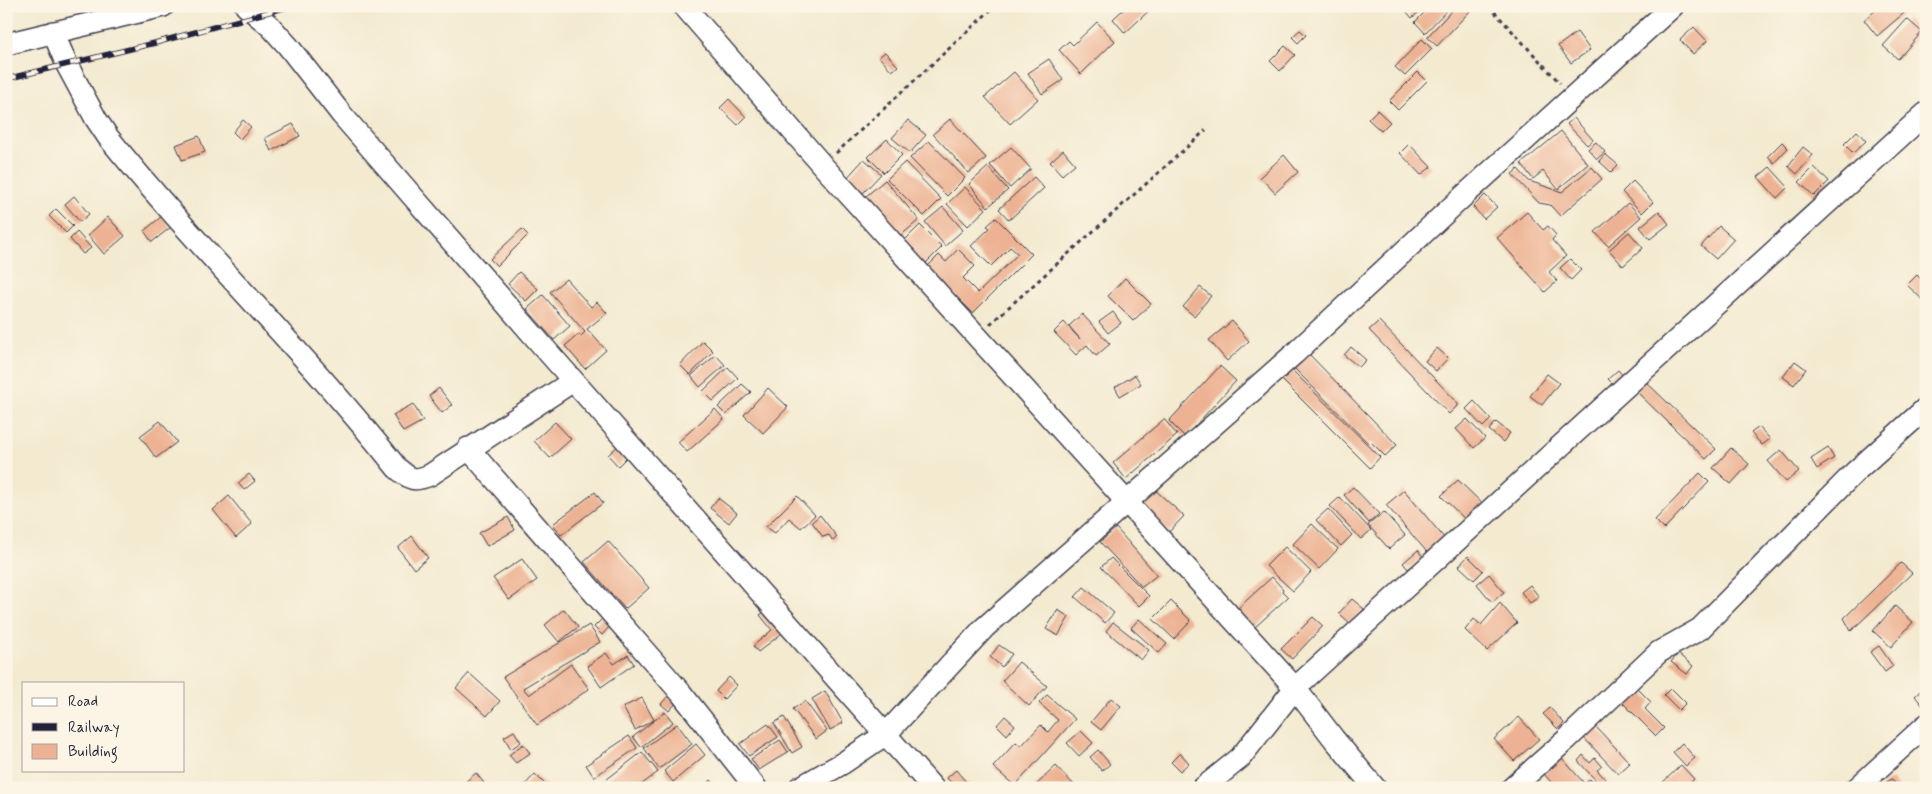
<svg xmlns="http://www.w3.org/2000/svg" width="1932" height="794" viewBox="0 0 1932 794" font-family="Mynerve,sans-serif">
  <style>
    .building { fill: #edb293 }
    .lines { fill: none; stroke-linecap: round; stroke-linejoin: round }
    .street-casing { stroke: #414051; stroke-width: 24 }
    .path { stroke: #414051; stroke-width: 3; stroke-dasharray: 4 4; stroke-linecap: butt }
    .street { stroke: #fff; stroke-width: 21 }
    .rail-casing { stroke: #22223b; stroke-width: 5.5 }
    .rail { stroke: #fcf5e5; stroke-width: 4; stroke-dasharray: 11; stroke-linecap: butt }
  </style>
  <rect width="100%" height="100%" fill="#fcf5e5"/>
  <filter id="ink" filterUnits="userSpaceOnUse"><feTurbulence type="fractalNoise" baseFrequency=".02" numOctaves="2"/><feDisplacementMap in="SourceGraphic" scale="10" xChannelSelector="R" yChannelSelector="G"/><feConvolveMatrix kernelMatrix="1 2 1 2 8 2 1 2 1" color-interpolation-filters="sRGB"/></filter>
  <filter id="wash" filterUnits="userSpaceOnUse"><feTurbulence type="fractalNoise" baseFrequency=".0096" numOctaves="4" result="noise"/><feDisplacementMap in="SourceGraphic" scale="20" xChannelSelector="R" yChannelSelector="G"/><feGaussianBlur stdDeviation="1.12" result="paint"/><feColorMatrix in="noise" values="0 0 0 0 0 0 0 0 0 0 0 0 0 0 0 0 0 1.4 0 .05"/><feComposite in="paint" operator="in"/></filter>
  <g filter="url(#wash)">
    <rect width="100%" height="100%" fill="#f3ead0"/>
    <g id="blocks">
      <!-- building -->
      <path class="building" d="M1127,6H1154L1125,33L1113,19Z
        M1402,6H1426L1412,18Z
        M1431,6H1451L1425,33L1415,22Z
        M1456,6H1467L1471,10L1437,46L1427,37Z
        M1881,6H1898L1904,13L1877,36L1864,20Z
        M1907,19L1922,32L1898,59L1883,46Z
        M1097,22L1115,41L1081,74L1059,50L1069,41L1073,45Z
        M1694,27L1707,41L1693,54L1680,40Z
        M1300,30L1306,35L1298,43L1292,37Z
        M1577,32L1590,50L1571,63L1558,46Z
        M1422,39L1432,49L1405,76L1395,67Z
        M1285,46L1295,55L1280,71L1270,61Z
        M885,52L898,66L892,71L879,57Z
        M1049,59L1063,80L1042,94L1028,73Z
        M1014,72L1038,99L1010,124L985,97Z
        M1418,72L1427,81L1398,110L1389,101Z
        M729,99L746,117L738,125L720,108Z
        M1377,110L1390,122L1381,131L1368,119Z
        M1574,118L1593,140L1587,145L1567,124Z
        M950,119L986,158L969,173L933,134Z
        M243,120L251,127L240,139L233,132Z
        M908,120L926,135L910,153L892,138Z
        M293,124L300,136L271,151L265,138Z
        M1561,131L1588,164L1558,189L1543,171L1533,179L1521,164Z
        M1857,131L1866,141L1853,153L1844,144Z
        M199,136L205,152L182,160L176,145Z
        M887,139L902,155L884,173L868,157Z
        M929,141L965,178L947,196L910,158Z
        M1596,142L1605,152L1597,159L1588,149Z
        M1782,142L1788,148L1774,163L1768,156Z
        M1409,144L1431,167L1421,175L1400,153Z
        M1011,147L1031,169L1010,188L990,165Z
        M1803,147L1813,155L1797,174L1788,166Z
        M1063,150L1075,164L1062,175L1050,162Z
        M1605,154L1618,165L1611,172L1599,161Z
        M1284,155L1298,172L1275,193L1260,177Z
        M864,159L881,174L863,193L846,179Z
        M905,162L941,199L924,216L887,179Z
        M988,167L1008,190L988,207L969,184Z
        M1592,167L1602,179L1560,216L1550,205L1539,203L1512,174L1518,169L1529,181L1562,192Z
        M1770,167L1788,187L1777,198L1758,177Z
        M1814,167L1829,181L1814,196L1799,182Z
        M1034,177L1044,188L1009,220L999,209Z
        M885,180L919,220L899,237L865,197Z
        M1633,181L1653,202L1642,213L1622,192Z
        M965,187L986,209L968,226L947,204Z
        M1485,195L1497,207L1484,219L1473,207Z
        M74,196L89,214L80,222L65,204Z
        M1628,203L1641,217L1608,246L1595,232Z
        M943,207L963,230L945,246L925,222Z
        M56,209L73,226L66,233L49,216Z
        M1659,211L1669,224L1650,239L1640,227Z
        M1527,212L1543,230L1548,226L1556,235L1552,240L1566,256L1549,272L1557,281L1545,292L1497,238Z
        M162,216L171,227L152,242L144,231Z
        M108,217L125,236L104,254L88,235Z
        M996,218L1032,254L973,313L927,267L939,255L946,262L958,249L975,266L963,278L978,293L1018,254L1010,247L991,266L971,246L990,228L987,226Z
        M920,225L942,247L924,265L902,243Z
        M1719,226L1734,239L1716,259L1701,246Z
        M522,229L528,235L497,266L490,259Z
        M77,232L91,248L83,254L70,239Z
        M1629,232L1643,248L1623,266L1609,250Z
        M1570,259L1581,270L1571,280L1560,268Z
        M519,272L538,289L526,301L508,284Z
        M1917,275L1926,284V303L1907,285Z
        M1125,278L1151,304L1133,321L1108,296Z
        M566,279L591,307L597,302L607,313L587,329L606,350L585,369L565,346L579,334L581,336L585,332L550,292Z
        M1200,287L1211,296L1194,316L1183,307Z
        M543,295L570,326L554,340L527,309Z
        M1113,312L1121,323L1108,333L1099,322Z
        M1082,314L1110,344L1096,356L1087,345L1076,355L1054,332L1064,322L1080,339L1069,326Z
        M1232,321L1249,341L1227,361L1209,340Z
        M1379,321L1459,404L1449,414L1369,330Z
        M703,341L713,351L690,375L680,365Z
        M1351,347L1366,360L1359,367L1344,355Z
        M1437,348L1448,358L1436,371L1425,361Z
        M1309,354L1397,445L1385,456L1371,442L1369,444L1294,368Z
        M716,355L725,365L700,387L691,376Z
        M1795,361L1806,369L1794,385L1783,377Z
        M1220,366L1236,381L1185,437L1169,421Z
        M728,367L738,378L713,401L703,391Z
        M1292,370L1380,457L1370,468L1282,380Z
        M1618,370L1624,377L1615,386L1608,379Z
        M1547,374L1559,383L1542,405L1530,396Z
        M1135,375L1141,384L1120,396L1115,387Z
        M1645,381L1716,449L1706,459L1636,391Z
        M742,384L751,392L726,415L718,407Z
        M439,388L452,405L442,413L429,396Z
        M768,388L788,407L763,433L744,415Z
        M1474,401L1491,419L1483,427L1466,409Z
        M413,404L423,421L403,432L393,415Z
        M715,409L724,419L687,452L678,442Z
        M1164,419L1177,435L1126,479L1113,463Z
        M1467,419L1485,438L1474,448L1456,429Z
        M160,421L177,442L156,458L140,436Z
        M555,422L571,439L550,458L534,441Z
        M1496,422L1510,433L1503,442L1489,430Z
        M1759,427L1770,439L1762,445L1751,433Z
        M619,445L629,455L618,466L608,455Z
        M1731,448L1749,464L1731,484L1713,468Z
        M1828,448L1834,458L1817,469L1811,459Z
        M1781,450L1799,471L1786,482L1768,461Z
        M1700,473L1709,482L1664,529L1655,520Z
        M249,474L255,481L244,490L238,483Z
        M1458,480L1488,509L1472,526L1441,496Z
        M1353,487L1379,514L1369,523L1344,495Z
        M1154,489L1184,516L1169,532L1140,505Z
        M1404,490L1451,546L1434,560L1386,505Z
        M595,492L603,503L561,535L553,524Z
        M229,496L252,524L236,538L213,510Z
        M797,496L815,515L801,528L789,518L775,533L766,527Z
        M1340,497L1371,530L1361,539L1330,506Z
        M718,498L737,513L729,523L710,508Z
        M1328,509L1352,535L1341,546L1316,520Z
        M1384,512L1405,535L1389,549L1368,525Z
        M820,515L837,537L833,541L829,535L823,537L812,522Z
        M508,517L515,530L487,546L479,533Z
        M1312,524L1338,549L1319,569L1293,544Z
        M1116,528L1157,575L1142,587L1100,542Z
        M412,536L428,558L414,569L398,548Z
        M608,541L649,588L625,609L584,562Z
        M1285,547L1311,572L1293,591L1266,566Z
        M1418,550L1423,557L1408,569L1403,563Z
        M1468,556L1483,571L1474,580L1459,566Z
        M1111,558L1149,596L1139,606L1101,567Z
        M522,559L537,580L509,600L493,578Z
        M1901,563L1912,573L1851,631L1844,618Z
        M1489,574L1504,592L1492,602L1477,584Z
        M1272,577L1283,589L1282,591L1288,597L1253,629L1236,610Z
        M1530,585L1539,597L1530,603L1521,592Z
        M1084,587L1114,613L1105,623L1075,597Z
        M1352,599L1364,609L1351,624L1339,613Z
        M1171,601L1191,621L1174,639L1153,619Z
        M1500,603L1517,623L1487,651L1465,630L1474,619L1481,625Z
        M1895,606L1913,622L1891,647L1873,631Z
        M564,609L578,627L559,642L545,625Z
        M768,609L786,630L758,652L753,646L772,630L760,615Z
        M1058,610L1069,617L1058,636L1046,629Z
        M1313,617L1323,626L1292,659L1281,649Z
        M603,618L611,625L602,635L594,627Z
        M1139,619L1167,644L1159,653L1131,628Z
        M1113,622L1149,650L1141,660L1106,631Z
        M589,625L600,642L523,688L529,695L571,664L589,689L537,725L503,677Z
        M999,645L1012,654L1002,667L990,657Z
        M1879,646L1893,666L1885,672L1870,652Z
        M606,653L614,664L628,655L634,664L601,687L587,666Z
        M1678,654L1693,666L1687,674L1671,662Z
        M1019,662L1047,686L1029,706L1002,681Z
        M469,673L500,701L487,716L456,688Z
        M729,677L737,685L724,699L716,691Z
        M1926,686V704L1923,706L1915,696Z
        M1637,688L1651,702L1645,709L1664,728L1656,736L1622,702Z
        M1671,688L1686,703L1679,710L1664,695Z
        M825,691L843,723L830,730L812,699Z
        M1047,695L1075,719L1015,786L993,767L1016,742L1021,746L1041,725L1048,732L1058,720L1039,703Z
        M668,696L676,703L669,711L661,704Z
        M642,698L654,720L635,730L623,707Z
        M1111,698L1121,706L1101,730L1091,722Z
        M805,701L827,731L816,739L793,709Z
        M1550,708L1564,723L1558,729L1543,714Z
        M665,712L673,722L641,747L633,737Z
        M1005,716L1015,725L1007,735L997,725Z
        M784,717L802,747L792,753L774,723Z
        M1519,717L1539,739L1514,761L1494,739Z
        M677,724L692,744L659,769L644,748Z
        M768,724L778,737L749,756L740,744Z
        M1596,727L1630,763L1618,774L1584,738Z
        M514,731L521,742L511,749L504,737Z
        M1081,731L1093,743L1079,756L1067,743Z
        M629,736L637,748L594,777L586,765Z
        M780,740L788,752L759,770L751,759Z
        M1682,743L1695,758L1686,766L1673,752Z
        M523,744L530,753L516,763L509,755Z
        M696,744L705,755L673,782L664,771Z
        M1098,750L1110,764L1102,771L1090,757Z
        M642,752L658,772L637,788H605L602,783Z
        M1180,753L1189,763L1180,771L1171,762Z
        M1583,755L1590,763L1595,758L1602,766L1597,770L1608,782L1602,787L1578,761Z
        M1562,758L1583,782L1577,788H1556L1544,774Z
        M1681,765L1694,779L1685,788H1662L1660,785Z
        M1056,766L1075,786L1033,788Z
        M956,770L971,788H956L947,778Z
        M476,773L487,787L486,788H468L464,783Z
        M535,774L549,788H522Z
        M1590,779L1598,788H1580Z
        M1892,779L1898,788H1882L1881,786Z
        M711,780L717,788H703Z"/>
    </g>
  </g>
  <g filter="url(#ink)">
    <use href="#blocks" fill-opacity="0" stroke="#414051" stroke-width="1"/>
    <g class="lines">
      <defs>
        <path id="street" d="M246,6L270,26L288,46L342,115L540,343L933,788
          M684,6L823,166L1295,688L1334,739L1375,788
          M53,32L67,65L96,119L108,137C200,251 306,353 397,468C410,479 413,482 430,475L573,381
          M6,44L163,6
          M468,448L681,693L756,788
          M799,788L843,763L886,734L984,628L1294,354L1457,202L1673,6
          M1203,788L1240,758L1295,688L1926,113
          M1512,788L1566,740L1659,652L1700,629L1856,471L1926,408
          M1857,788L1926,725"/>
      </defs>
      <!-- street casing -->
      <use href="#street" class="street-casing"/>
      <!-- path -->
      <path class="path" d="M1489,6L1560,83
        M836,153L995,6
        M990,324L1206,130"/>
      <!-- street -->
      <use href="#street" class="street"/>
      <defs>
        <path id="rail" d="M6,79L155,43L291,6"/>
      </defs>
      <!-- rail casing -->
      <use href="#rail" class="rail-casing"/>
      <!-- rail -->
      <use href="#rail" class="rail"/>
    </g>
  </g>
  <!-- margin -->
  <rect width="1932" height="794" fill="none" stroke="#fcf5e5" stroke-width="25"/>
  <!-- legend -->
  <rect x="22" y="682" width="162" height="90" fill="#fcf5e5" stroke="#a5a1a1"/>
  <rect x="32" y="698" width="25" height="8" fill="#ffffff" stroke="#a5a1a1"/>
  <text x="68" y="706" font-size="15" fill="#22223b">Road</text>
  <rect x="32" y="723" width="25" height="8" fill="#22223b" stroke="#a5a1a1"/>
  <text x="68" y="732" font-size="15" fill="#22223b">Railway</text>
  <rect x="32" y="744" width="25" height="15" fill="#edb293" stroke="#a5a1a1"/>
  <text x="68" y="756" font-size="15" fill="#22223b">Building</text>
</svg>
